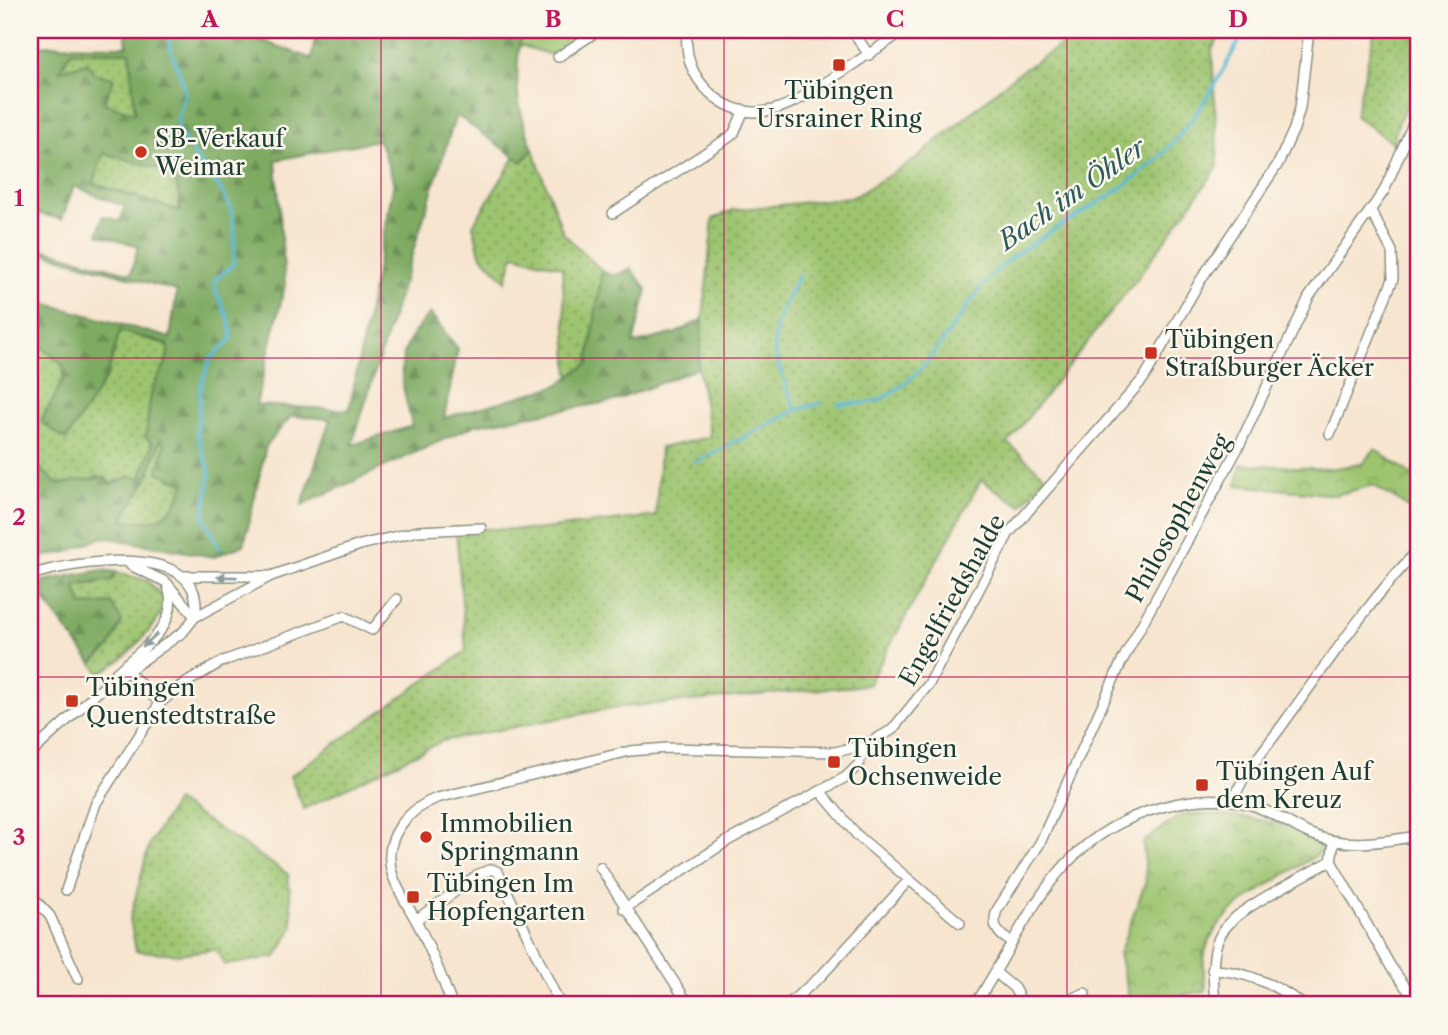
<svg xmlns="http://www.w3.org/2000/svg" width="1448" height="1035" viewBox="0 0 1448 1035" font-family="'Libre Caslon Text',serif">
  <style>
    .grass { fill: url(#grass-dots); stroke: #5e8052; stroke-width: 2 }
    .forest { fill: url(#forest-firs); stroke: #4e744b; stroke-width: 2; fill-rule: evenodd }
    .park { fill: url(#park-crowns); stroke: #5e8052; stroke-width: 2 }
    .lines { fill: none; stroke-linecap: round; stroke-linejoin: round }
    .stream { stroke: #56b7d4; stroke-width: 3.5 }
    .street-casing { stroke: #8b9182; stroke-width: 12 }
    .street { stroke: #fff; stroke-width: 9 }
    .oneway { fill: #8f9e9a }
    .grid { fill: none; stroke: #c2185b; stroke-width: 2; stroke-opacity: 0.55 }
    .poi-dot { fill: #c8321e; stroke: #fbf7ec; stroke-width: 2.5 }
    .labels { text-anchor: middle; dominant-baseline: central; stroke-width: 5; stroke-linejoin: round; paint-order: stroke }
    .poi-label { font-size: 24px; fill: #1f3d34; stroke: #fbf7ec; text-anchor: start }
    .street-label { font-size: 24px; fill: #1f3d34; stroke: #fbf7ec }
    .water-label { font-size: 26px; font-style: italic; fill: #2d5c5c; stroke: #fbf7ec }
    .neatline { fill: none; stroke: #c2185b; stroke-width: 2.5 }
    .grid-label { font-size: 23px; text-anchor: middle; font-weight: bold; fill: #c2185b }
  </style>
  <defs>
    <pattern id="grass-dots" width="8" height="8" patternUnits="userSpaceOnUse" patternTransform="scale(1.75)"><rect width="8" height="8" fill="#9dc46f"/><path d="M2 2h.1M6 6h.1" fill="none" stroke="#7fa05c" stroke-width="1.8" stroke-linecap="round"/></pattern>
    <pattern id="forest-firs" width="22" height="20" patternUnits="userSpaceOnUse" patternTransform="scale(1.75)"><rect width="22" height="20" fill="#7eaa62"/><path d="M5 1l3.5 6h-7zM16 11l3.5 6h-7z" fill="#678c52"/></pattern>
    <pattern id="park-crowns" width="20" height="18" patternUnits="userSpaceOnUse" patternTransform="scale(1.75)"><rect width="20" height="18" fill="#9dc46f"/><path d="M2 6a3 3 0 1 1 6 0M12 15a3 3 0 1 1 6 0" fill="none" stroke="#7fa05c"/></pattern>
  </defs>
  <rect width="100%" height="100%" fill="#fbf7ec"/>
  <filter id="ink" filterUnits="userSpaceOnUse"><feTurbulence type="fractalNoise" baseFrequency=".0143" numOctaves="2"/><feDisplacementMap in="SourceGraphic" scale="14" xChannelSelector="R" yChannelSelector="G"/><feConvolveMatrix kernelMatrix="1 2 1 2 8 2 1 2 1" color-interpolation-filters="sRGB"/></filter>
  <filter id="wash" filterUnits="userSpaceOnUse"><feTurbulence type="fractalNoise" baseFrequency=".00686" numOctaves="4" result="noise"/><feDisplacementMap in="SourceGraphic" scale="28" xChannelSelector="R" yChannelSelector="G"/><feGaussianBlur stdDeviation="1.57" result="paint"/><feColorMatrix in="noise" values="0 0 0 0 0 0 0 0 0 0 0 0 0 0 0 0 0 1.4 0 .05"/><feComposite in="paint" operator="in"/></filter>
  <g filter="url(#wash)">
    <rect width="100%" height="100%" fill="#f7e5cf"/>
    <!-- grass -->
    <path class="grass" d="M1085,30H1225L1212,49L1218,167L1136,280L1008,443L1046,477L1021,506L981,480L868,685L612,708L442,741L304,809L290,776L466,651L456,528L534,530L656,516L660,448L710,437L698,368L713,219L733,210L853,197L916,159L1018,73Z
      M1375,30L1418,31V85L1399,120L1393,143L1355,116Z
      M130,51L135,114L103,103L94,74L87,63L59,71L71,52Z
      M533,149L563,233L602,271L589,363L569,377L562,267L514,255L506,281L480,254L473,225L515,157L522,162Z
      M104,152L170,172L177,185L181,212L93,183Z
      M120,331L169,345L167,367L156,381L153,443L140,479L131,476L111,484L98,476L81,483L56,484L30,459V336L64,366L63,380L41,422L107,376Z
      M162,438L165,443L158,472L183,483C184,491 179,497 175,504C163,526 144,522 122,520L145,483Z
      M116,572L148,581L165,600C162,623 121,664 100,673L92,663L110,647L82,605L74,586L112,580Z
      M176,801L288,874L293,927L276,957L225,965L216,949L179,954L136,951L130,919L149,845Z"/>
    <!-- forest -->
    <path class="forest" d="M125,30H262L258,39L312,59L315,30H521C515,82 514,100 533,149L522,162L456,115L352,445L412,426C400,373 391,356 430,313L458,349L444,418L556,386L588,364L602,271L613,276L631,269L647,289L633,344L676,333L703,319L698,368L615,401L475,425L302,505L330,419L291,416L266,446L244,545L214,557L103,537L68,552L42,557L40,540L30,520V459L57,484L105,477L111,484L131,476L140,479L153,444L146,437C148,419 148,397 156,381C165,363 168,367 168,344L120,331L107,376L66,440L41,422L63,380L64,366L30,336V324L39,320L43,306L30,302V299L170,338L177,291L30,249V245L131,274L138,246L98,234L103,216L120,221L125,207L74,186L62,219L30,212V45L127,46ZM71,52H130L135,113L104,103L114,78L95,74L87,63L60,70ZM379,140L394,182L349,410L256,405L285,285L276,160ZM104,153L170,172L177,185L181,211L93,184ZM161,439L165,444L158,472L183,483C184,490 181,493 178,500C164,524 148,522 122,520L145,483Z
      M102,570L116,572L112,580L75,586L82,605L111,603L122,621L110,647L92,663L44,600L42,581Z"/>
    <!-- park -->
    <path class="park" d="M521,30H596L558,57L519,45Z
      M1375,449L1418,479V514L1373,485L1336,495L1237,485L1241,464L1328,469L1362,464Z
      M1182,814C1239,814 1281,820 1334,842C1295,876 1211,903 1204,958C1202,968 1206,981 1206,991L1131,1005L1119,954L1146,881L1143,842Z"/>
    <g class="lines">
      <!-- stream -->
      <path class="stream" d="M169,30C167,54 182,69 184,91C186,105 172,118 180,132C209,189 244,188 233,265L215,280L214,286L230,323L232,339L210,359L201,386L197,434L210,473L204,516L220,549
        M839,404C851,403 869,405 881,399C938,371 959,301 1006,262C1041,234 1082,215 1118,190C1182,147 1205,103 1241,38
        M796,410C768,341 765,342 799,275
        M696,462L796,410L821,403"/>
    </g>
  </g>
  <g filter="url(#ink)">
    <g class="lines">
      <defs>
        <path id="street" d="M687,30C685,56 691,75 710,93C755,133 797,102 837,75C860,60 882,45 905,30
          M852,30L869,55
          M558,57L599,30
          M613,213L728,138L734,133L744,110
          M1330,434L1393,279L1392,251L1371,211
          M130,565L166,582L195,617
          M30,575C72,562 209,538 195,617
          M183,576H269
          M125,669L160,703
          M105,684C132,653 187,628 166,582
          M30,754L99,691L183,632L195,617L271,576L360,545L418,531L481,528
          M820,791L857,835L960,923
          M1233,801C1244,771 1268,746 1286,720C1328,662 1369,601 1418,550
          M1334,842L1331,861L1391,967L1418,1004
          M600,867L689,1005
          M66,890L96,803L160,703L179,687L221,662L344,616L372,630L397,599
          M30,895L50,916L78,979
          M624,909L729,840L846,777L859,764L865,745
          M416,920L479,874L492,869L498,872L560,1005
          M1012,942C998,935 991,926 997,910L1040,843L1122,661L1239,446L1309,297L1384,191L1418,112
          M1212,970C1243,970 1279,986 1303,1005
          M995,972L1014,988L1023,1005
          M452,1005C443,980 433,955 421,930C412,911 398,893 392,873C382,838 408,809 437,798L630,751L667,748L835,752L865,745L892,730L929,684L1009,533L1144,378L1200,281L1278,164L1294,129L1300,108L1309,30
          M787,1005L821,976L909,880
          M975,1005C1030,920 1053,837 1162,807C1191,799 1222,796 1251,805C1271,811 1289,824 1308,833C1344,849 1381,842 1418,836
          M1056,1005L1085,993
          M1215,1005C1210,941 1212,928 1269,895C1289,884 1310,872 1331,861"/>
      </defs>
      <!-- street casing -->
      <use href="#street" class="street-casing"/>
      <!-- street -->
      <use href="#street" class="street"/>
    </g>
    <!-- one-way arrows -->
    <defs><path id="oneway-solid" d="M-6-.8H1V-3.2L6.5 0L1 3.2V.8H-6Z" transform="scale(1.75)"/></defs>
    <g class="oneway">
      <use href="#oneway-solid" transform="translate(227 577) rotate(-179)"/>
      <use href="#oneway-solid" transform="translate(150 640) rotate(138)"/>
    </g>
  </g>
  <!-- grid -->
  <path class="grid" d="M381,30V1005M724,30V1005M1067,30V1005M30,358H1418M30,677H1418"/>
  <!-- markers -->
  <g class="poi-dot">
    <rect x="832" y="58" width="14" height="14" rx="3.5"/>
    <circle cx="141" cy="152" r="7"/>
    <rect x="1144" y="346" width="14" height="14" rx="3.5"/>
    <rect x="65" y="694" width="14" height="14" rx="3.5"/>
    <rect x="827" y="755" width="14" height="14" rx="3.5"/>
    <rect x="1195" y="778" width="14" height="14" rx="3.5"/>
    <circle cx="426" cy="837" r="7"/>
    <rect x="406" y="890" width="14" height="14" rx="3.5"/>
  </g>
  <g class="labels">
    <!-- poi labels -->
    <g class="poi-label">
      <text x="839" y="90" text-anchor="middle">Tübingen<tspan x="839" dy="28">Ursrainer Ring</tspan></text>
      <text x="155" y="138">SB-Verkauf<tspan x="155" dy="28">Weimar</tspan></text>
      <text x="1165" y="339">Tübingen<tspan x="1165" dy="28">Straßburger Äcker</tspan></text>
      <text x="86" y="687">Tübingen<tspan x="86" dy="28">Quenstedtstraße</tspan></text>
      <text x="848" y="748">Tübingen<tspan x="848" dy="28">Ochsenweide</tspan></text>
      <text x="1216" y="771">Tübingen Auf<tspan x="1216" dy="28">dem Kreuz</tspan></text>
      <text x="440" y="823">Immobilien<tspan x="440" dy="28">Springmann</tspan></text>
      <text x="427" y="883">Tübingen Im<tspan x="427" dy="28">Hopfengarten</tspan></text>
    </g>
    <!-- street labels -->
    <g class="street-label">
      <text transform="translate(1178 518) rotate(-61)">Philosophenweg</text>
      <text transform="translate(952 600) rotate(-61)">Engelfriedshalde</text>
    </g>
    <!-- water labels -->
    <g class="water-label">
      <text transform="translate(1072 194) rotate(-35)">Bach im Öhler</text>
    </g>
  </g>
  <!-- margin -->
  <rect width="1448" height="1035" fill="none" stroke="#fbf7ec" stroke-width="77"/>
  <rect x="38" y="38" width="1372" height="958" class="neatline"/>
  <g class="grid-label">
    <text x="210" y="27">A</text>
    <text x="553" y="27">B</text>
    <text x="895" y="27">C</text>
    <text x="1238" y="27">D</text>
    <text x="19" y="206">1</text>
    <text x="19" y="525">2</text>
    <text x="19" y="845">3</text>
  </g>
</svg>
